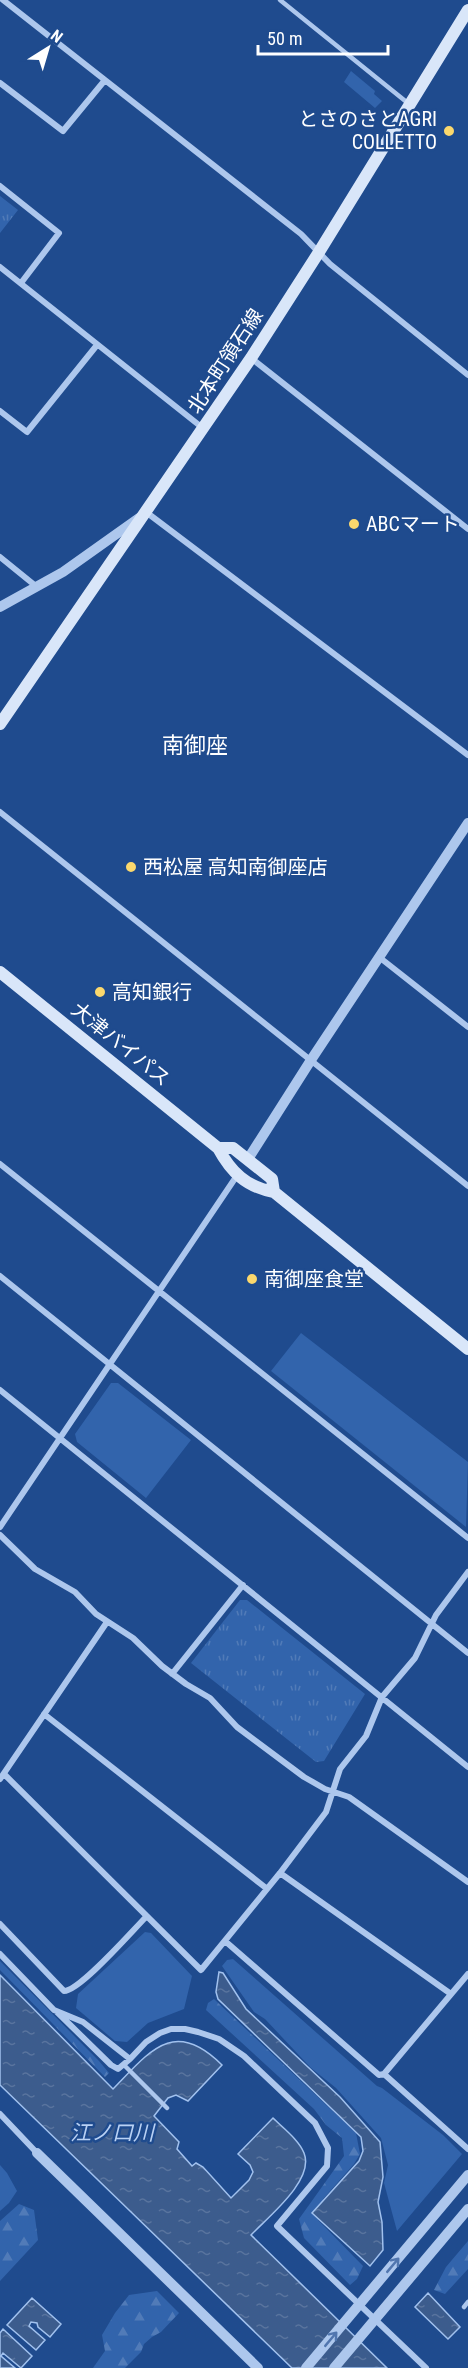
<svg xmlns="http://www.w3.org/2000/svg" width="468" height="2368" viewBox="0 0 468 2368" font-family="'Roboto Condensed','Noto Sans JP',sans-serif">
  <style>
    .green { fill: #3264ac }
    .forest { fill: url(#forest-firs) }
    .park { fill: url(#park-tufts) }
    .water { fill: url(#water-ripples); stroke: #a1c1ee; stroke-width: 1.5 }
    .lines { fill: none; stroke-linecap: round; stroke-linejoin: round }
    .service { stroke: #adc7ed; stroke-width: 4.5 }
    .minor { stroke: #adc7ed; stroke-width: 6 }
    .tertiary { stroke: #adc7ed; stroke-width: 10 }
    .secondary { stroke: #d9e6f9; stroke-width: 12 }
    .oneway { stroke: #5176af }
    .poi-dot { fill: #fbd86d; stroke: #1f4b8e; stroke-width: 2 }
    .labels { text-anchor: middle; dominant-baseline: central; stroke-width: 5; stroke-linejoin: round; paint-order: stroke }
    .poi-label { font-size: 20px; fill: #fff; stroke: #1f4b8e; text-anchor: start }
    .street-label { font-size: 20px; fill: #fff; stroke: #1f4b8e }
    .water-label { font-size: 21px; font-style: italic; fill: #b9d1f4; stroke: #1f4b8e }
    .quarter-label { font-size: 22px; fill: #fff; stroke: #1f4b8e }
  </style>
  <defs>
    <pattern id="forest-firs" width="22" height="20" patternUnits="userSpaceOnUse" patternTransform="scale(1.5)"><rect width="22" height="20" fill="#3264ac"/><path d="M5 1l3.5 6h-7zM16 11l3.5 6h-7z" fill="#517bb8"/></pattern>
    <pattern id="park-tufts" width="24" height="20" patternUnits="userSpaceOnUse" patternTransform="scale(1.5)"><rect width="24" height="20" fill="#3264ac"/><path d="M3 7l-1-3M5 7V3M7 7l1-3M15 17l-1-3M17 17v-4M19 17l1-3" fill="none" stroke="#517bb8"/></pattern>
    <pattern id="water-ripples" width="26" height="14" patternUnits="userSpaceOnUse" patternTransform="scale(1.5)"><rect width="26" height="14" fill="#3c5c8d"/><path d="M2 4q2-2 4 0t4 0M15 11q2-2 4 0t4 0" fill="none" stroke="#59749e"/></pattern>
  </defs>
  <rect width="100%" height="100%" fill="#1f4b8e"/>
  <!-- green -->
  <path class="green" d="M351,71L375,91L374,94L382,101L375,108L344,82Z
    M301,1333L468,1462L466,1527L271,1371Z
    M111,1383H118L191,1440L146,1498L77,1442L75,1434Z
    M145,1932L151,1933L192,1976L184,2009L148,2023L127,2042L115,2041L76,2008L78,1994Z
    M233,1959L377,2086L382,2088L443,2135L462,2154L397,2231L384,2183L388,2165L381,2138L336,2088L311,2068L265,2019L254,2012L222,1966L227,1960Z
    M0,2165L7,2173L17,2191L9,2203L0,2211Z"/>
  <!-- forest -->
  <path class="forest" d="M0,1961L99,2061L109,2073L105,2077L0,1970Z
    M214,1999L356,2133L360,2154L354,2164L323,2199L318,2220L363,2266L357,2279L350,2285L304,2238L299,2219L344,2156L342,2138L326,2125L314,2109L206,2010L208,2003Z
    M19,2204L34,2210L38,2240L0,2281V2221Z
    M468,2241V2269L445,2294L434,2290L446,2267Z
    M157,2291L179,2313L161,2332L152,2337L144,2344L141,2352L125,2368H93L105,2351L102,2335L115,2313L129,2295Z"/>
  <!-- park -->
  <path class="park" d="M0,196L18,210L0,233Z
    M240,1600H247L365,1694L324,1761L316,1762L191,1663Z"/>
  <!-- water -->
  <path class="water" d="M219,1972L223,1973L246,2009L340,2097L380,2142L383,2177L378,2202L382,2222L383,2250L370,2266L312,2213L359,2161L363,2151L361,2137L218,1999L216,1992Z
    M0,1975L113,2089C150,2051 174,2017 222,2065L188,2101L176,2095L168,2098L154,2116L179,2142L177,2149L192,2166L196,2163L203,2167L231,2198L249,2180L253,2172L250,2165L238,2154L273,2118C283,2128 299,2140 304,2153C315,2180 268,2217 251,2235L387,2368H292L0,2085Z
    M428,2293L460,2327L448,2339L415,2307Z
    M32,2298L61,2324L50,2337L38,2327L37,2323L31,2322L29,2326L45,2340L36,2350L7,2325Z
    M3,2329L32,2356L21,2368L3,2353L1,2356L15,2368H0V2333Z"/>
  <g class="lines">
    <!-- service -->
    <path class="service" d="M280,0L409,104
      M124,2065L167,2108
      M464,2307L468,2302"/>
    <!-- minor -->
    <path class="minor" d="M3,0L301,234L330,264L468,375
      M0,83L63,131L105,80
      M0,186L59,233L21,283
      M0,267L204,429
      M251,358L468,529
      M0,411L27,432L97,345
      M146,512L468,755
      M0,557L37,587
      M0,812L468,1186
      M379,957L468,1027
      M0,1164L468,1538
      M0,1276L468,1653
      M0,1390L468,1767
      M0,1527L238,1174
      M0,1535L35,1569L75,1592L96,1614L133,1638L162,1666L186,1684L210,1698L237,1727L304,1777L325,1789L349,1797L468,1882
      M172,1674L243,1585
      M44,1714L266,1888
      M4,1774L201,1970L280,1873L326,1812L340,1769L366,1736L382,1697L415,1658L436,1615L468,1572
      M0,1779L107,1622
      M280,1873L451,1994
      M0,1924L64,1991C80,1991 132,1931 146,1917
      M225,1941L379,2075L384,2074L468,1974
      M0,1954L54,2010L83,2022L130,2059L146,2042L160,2033L171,2029H185L198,2032L219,2039L244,2056L315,2123L328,2148L327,2166L277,2226L426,2368
      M57,2012L111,2065L118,2069L130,2059
      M384,2074L468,2149
      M0,2114L37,2153"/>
    <!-- tertiary -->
    <path class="tertiary" d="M0,607L63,572L139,518
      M248,1159L311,1060L468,823
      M37,2153L258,2368
      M306,2368L468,2175
      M334,2368L468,2209"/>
    <!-- secondary -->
    <path class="secondary" d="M0,724L251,358L319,252L468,10
      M0,972L218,1148C231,1172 246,1187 274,1192L468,1349
      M218,1148H233L272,1179L274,1192"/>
  </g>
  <!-- one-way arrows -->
  <defs><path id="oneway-shaft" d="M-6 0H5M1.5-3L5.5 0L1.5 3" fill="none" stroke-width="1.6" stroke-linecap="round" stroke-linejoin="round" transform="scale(1.5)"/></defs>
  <g class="oneway">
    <use href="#oneway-shaft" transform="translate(393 2265) rotate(-50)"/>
    <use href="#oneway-shaft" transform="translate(331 2339) rotate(-50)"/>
  </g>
  <!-- markers -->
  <g class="poi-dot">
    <circle cx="449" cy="131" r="6"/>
    <circle cx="354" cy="524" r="6"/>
    <circle cx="131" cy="867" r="6"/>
    <circle cx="100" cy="992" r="6"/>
    <circle cx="252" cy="1279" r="6"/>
  </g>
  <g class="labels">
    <!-- poi labels -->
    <g class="poi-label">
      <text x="437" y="119" text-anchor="end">とさのさとAGRI<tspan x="437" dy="23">COLLETTO</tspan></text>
      <text x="366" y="524">ABCマート</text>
      <text x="143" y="867">西松屋 高知南御座店</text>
      <text x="112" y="992">高知銀行</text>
      <text x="264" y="1279">南御座食堂</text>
    </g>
    <!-- street labels -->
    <g class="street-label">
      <text transform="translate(225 361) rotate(-57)">北本町領石線</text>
      <text transform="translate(121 1044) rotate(39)">大津バイパス</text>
    </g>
    <!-- water labels -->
    <g class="water-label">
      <text x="112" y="2133">江ノ口川</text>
    </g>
    <!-- quarter labels -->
    <g class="quarter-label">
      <text x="195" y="745">南御座</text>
    </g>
  </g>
  <!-- north arrow -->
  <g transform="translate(48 48) rotate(37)" stroke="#1f4b8e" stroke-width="4.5" paint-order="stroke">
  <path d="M0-4.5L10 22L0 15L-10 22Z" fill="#ffffff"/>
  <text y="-9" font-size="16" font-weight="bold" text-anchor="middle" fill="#ffffff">N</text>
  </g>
  <!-- scale -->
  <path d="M258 45v9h130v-9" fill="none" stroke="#ffffff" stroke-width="3"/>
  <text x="267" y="45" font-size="18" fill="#ffffff" stroke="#1f4b8e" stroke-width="4.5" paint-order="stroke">50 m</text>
</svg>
